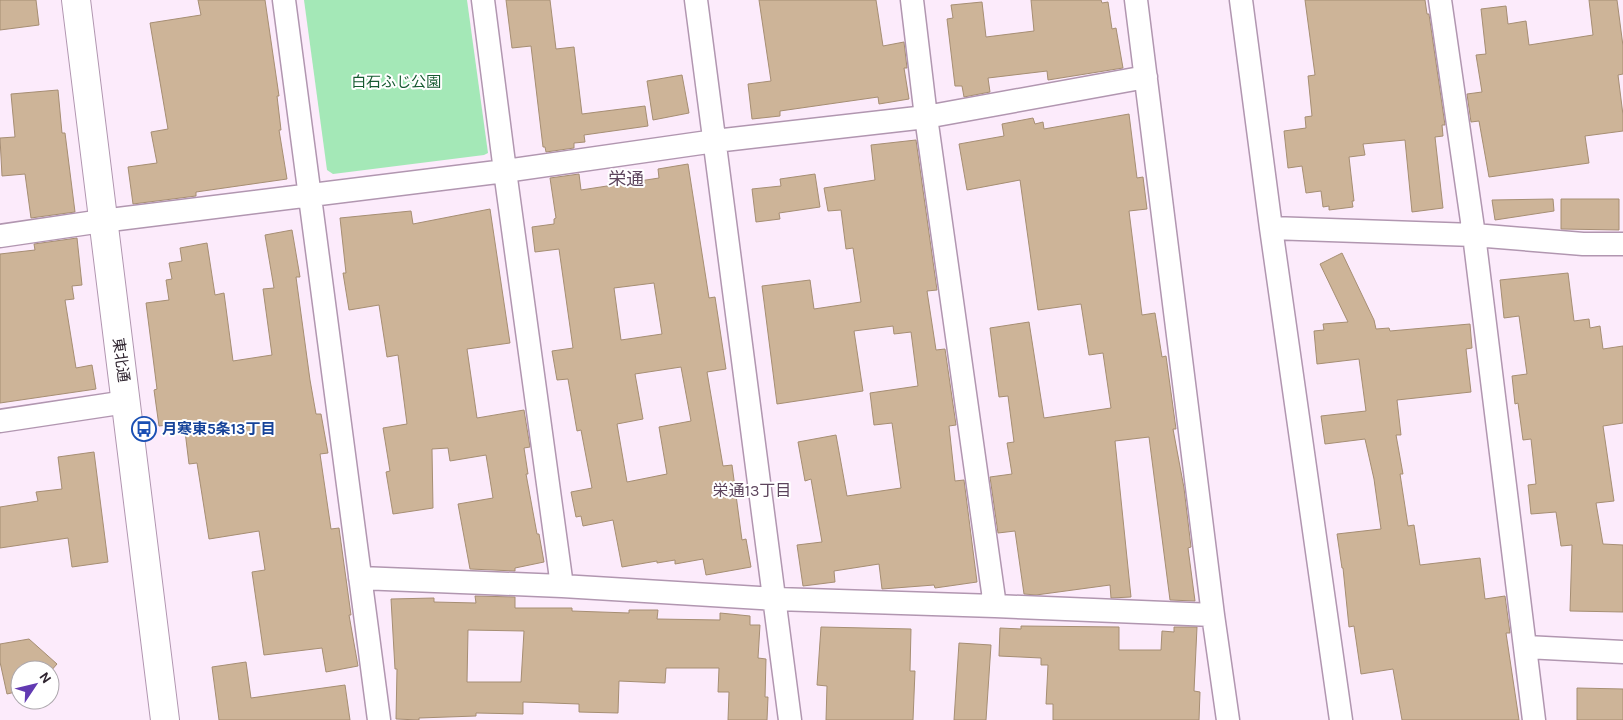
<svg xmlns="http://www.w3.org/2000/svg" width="1623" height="720" viewBox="0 0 1623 720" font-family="Karla,'Noto Sans JP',sans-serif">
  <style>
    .green { fill: #a4e8b7 }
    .building { fill: #cdb498; stroke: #a68e73; fill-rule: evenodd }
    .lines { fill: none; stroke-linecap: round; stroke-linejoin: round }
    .minor-casing { stroke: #b196b0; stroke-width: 25 }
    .tertiary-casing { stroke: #b196b0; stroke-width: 30 }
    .minor { stroke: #fff; stroke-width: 22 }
    .tertiary { stroke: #fff; stroke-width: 28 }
    .labels { text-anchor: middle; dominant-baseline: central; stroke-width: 4; stroke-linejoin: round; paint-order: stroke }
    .park-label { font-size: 15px; fill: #165a31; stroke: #fff }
    .street-label { font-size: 15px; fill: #2f242f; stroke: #fff }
    .transit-label { font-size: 15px; font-weight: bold; fill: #164399; stroke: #fff; text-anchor: start }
    .neighbourhood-label { font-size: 16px; fill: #5d455d; stroke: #fff }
    .quarter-label { font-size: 18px; fill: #5d455d; stroke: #fff }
  </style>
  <rect width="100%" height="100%" fill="#fcebfb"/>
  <!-- green -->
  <path class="green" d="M304,0H467L488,153L484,155L333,174L327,170Z"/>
  <!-- building -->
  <path class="building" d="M0,0H36L39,25L0,30Z
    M198,0H265L279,96H277L281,130H279L287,179L196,192V196L133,204L128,167L157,163L151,132L168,129L150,23L201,15Z
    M506,0H550L556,49L574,47L582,114L645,106L648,126L584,135L585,142L574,143V148L546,152L545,147H543L531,46L512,48Z
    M759,0H876L883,46L904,42L907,68H904L909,99L879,104L878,97L780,111V116L752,119L748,84L771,81Z
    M1031,0H1101L1102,3L1108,2L1112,29L1116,28L1123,68L1048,80L1047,71L988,78L990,92L964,97L962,86H955L947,19L953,18L951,5L982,2L986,37L1034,31Z
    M1305,0H1425L1427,14H1429L1445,125H1442L1443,136L1435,137L1443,208L1412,212L1405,140L1363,144L1365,155L1349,157L1354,201H1352L1353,207L1329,210V206L1323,207L1321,191L1306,193L1302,166L1288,168L1284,131L1306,128L1305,117L1312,116L1308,76L1315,75Z
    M1589,0H1617L1623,46V74L1618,75L1623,115V131L1585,136L1589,163L1489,177L1479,121L1471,122L1467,94L1482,92L1476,55L1486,54L1481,9L1506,6L1508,24L1526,21L1529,45L1593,35Z
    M682,75L689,113L653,120L647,81Z
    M58,90L62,133H65L75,212L31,218L25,174L2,176L0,138L15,137L11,94Z
    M1129,114L1137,178L1143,177L1147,209L1129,211L1142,315L1155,313L1162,357L1166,356L1176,429H1173L1184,488L1191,547L1188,548L1195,601L1170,600L1149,437L1115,441L1131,597L1111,598L1110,585L1036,595L1024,594L1015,531L998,533L990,477L1012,474L1007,443L1014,442L1008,396L999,397L990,328L1029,322L1044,418L1111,408L1103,353L1089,355L1081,304L1038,310L1020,180L967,190L959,144L1004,136L1002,124L1033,118L1035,124L1043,122L1044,129Z
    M916,140L937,290L927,291L936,350L945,349L956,425L949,426L955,481L964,480L977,582L935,588L934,585L882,589L879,564L834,571L835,582L803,586L797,545L822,542L811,479L805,481L798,442L836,435L847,496L901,488L892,423L874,425L870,393L918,386L911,332L894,334L893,326L854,331L863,391L777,404L762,286L810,280L814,309L861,302L853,248L846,249L841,210L828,211L824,188L875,180L871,145Z
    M688,164L709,298L715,297L726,369L707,372L723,466L732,465L742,540L746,539L751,567L706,575L703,559L675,564V560L657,563V561L622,567L613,520L583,526L581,516L576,517L571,492L592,488L581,430L577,431L568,379L557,380L552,351L573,348L559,249L535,252L532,227L554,224V219L556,218L550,178L579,174L581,190L659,178L658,169ZM654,283L662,334L621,340L614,288ZM681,367L691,421L659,427L667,474L627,482L617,424L643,419L635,374Z
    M815,174L820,207L779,213L780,219L756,222L752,189L781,186L780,179Z
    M1553,199L1554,211L1495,220L1492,200Z
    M1561,199H1619V230L1561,229Z
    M490,209L510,343L467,349L477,418L524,410L530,447L524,448L528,474H526L537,534H539L544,562L515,568V571L470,569L458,504L493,498L486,455L450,461L448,448L432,449L433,508L393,514L386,472L390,471L383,428L407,424L398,355L387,357L379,305L349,310L343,273H346L340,218L411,211L413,224Z
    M292,230L300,277H296L310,380L316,414H321L328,453L320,454L331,529L339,528L351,615H349L358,666L326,672L322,648L264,655L252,572L265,570L259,531L209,539L197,463L189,464L184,423L159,426L154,390L157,389L146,303L169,300L166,280L172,279L169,263L182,261L180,248L207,243L215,295L224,293L233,361L272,355L263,289L274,288L265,235Z
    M77,238L82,285L72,286L74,299L65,300L76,368L92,365L96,389L0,403V254L35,250L34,244Z
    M1342,253L1374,320L1376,329L1389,328L1390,331L1470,324L1472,348L1466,349L1471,392L1397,400L1401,435H1396L1403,474H1400L1408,526L1414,525L1420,565L1480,558L1485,599L1505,596L1510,633H1506L1519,720H1402L1393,669L1361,674L1354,626L1349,627L1343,568H1342L1337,534L1381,529L1374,479L1365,439L1325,444L1321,416L1366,411L1359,359L1317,364L1314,331L1324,330L1323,324L1348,322L1320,264Z
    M1568,273L1574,321L1589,319L1590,328L1600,326L1603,349L1623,346V423L1603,426L1614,501L1596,503L1603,544L1623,545V612L1570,611L1572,545L1561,546L1556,512L1531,514L1528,485L1536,484L1531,439L1523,440L1518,403L1515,404L1512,376L1527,374L1519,316L1504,318L1500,280Z
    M94,452L108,562L72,567L68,538L0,548V507L38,501L36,492L62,489L58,457Z
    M475,596L515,597V608H572V611L629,613V610H658L657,619L720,620V613L750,616V625H760L758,658L766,659L765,697H768L767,720H728L729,692H718L719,668H666L665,683L619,681L618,713L579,712V704L523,702V714L476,713V716L419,718V720L396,719L397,669H395L391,599L434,598V602L476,603ZM468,630L524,631L521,682H467Z
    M1021,626L1119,627V650H1161L1162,631L1174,632V627H1197L1194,691L1200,692L1199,720H1053V704H1046L1048,665H1041V658L999,656L1000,628L1021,629Z
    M821,627L911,629L910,671H915L913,720H826L827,686L817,685Z
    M29,639L57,664L50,672V670H20V691L7,694L0,662V644Z
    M959,643L991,645L986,720H954Z
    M246,662L251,698L345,685L350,720H219L212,667Z
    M1577,688L1623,689V720H1577Z"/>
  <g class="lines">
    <defs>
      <path id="minor" d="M284,0L379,720
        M483,0L505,171L562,586
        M696,0L790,720
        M912,0L926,117L995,606
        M1136,0L1213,615L1228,720
        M1241,0L1271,228L1341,720
        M1440,0L1474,235L1534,720
        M1271,228L1474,235L1583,244H1623
        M0,236L102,221L505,171L715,141L926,117L1146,77
        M0,421L126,402
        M360,578L562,586L776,599L995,606L1213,615
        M1526,647L1623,652"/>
      <path id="tertiary" d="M76,0L165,720"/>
    </defs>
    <!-- minor casing -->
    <use href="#minor" class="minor-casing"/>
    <!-- tertiary casing -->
    <use href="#tertiary" class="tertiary-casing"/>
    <!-- minor -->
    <use href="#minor" class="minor"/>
    <!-- tertiary -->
    <use href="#tertiary" class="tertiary"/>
  </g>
  <!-- icons -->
  <defs>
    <symbol id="bus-ring" viewBox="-11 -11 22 22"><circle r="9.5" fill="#fff" stroke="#1a4fb4" stroke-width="1.5"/><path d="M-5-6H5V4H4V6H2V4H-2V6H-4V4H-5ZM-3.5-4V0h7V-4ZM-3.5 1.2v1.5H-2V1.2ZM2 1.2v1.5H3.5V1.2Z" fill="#1a4fb4"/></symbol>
  </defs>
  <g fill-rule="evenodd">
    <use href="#bus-ring" x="130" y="415" width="28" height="28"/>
  </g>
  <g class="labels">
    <!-- park labels -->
    <g class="park-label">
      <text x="396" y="82">白石ふじ公園</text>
    </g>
    <!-- street labels -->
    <g class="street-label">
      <text transform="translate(121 360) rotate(82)">東北通</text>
    </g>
    <!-- transit labels -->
    <g class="transit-label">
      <text x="162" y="429">月寒東5条13丁目</text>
    </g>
    <!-- neighbourhood labels -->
    <g class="neighbourhood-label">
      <text x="752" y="490">栄通13丁目</text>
    </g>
    <!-- quarter labels -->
    <g class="quarter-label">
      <text x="626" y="179">栄通</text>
    </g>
  </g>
  <!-- north arrow -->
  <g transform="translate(35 685) rotate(55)"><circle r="24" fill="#ffffff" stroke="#aca7ac"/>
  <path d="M0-4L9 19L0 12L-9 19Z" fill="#623ab2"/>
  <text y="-8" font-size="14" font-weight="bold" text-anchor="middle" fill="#2f242f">N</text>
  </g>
</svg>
